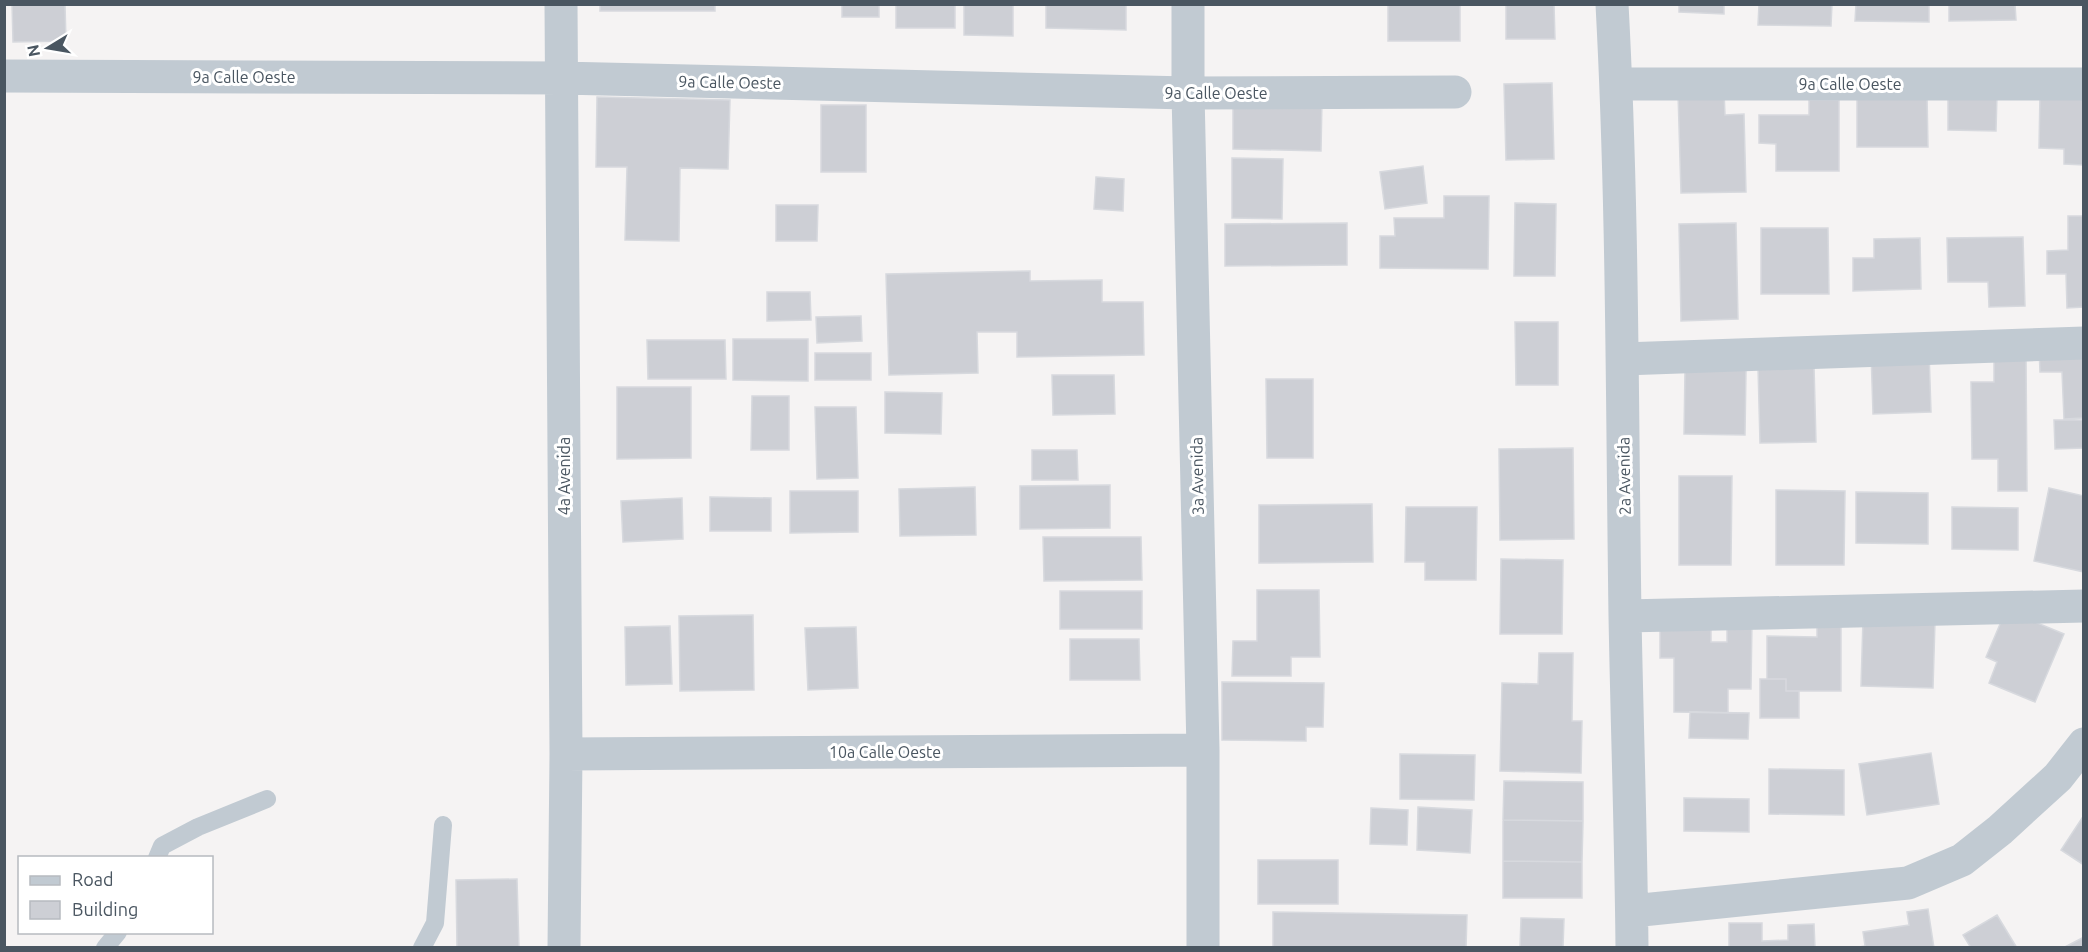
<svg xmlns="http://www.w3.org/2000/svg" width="2088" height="952" viewBox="0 0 2088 952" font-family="Ubuntu,sans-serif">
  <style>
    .building { fill: #cdcfd5; stroke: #d7d9de; stroke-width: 1.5 }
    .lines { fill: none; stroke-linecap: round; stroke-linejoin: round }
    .service { stroke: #c1cad2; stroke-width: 18 }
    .minor { stroke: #c1cad2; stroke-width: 33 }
    .labels { text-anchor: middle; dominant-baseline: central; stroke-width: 6; stroke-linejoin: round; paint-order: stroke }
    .street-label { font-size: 16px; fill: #4a5661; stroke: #fff }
  </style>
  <rect width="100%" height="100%" fill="#f5f3f3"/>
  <!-- building -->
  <path class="building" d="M12,4H65L66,41L13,42Z
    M600,4H715V11H600Z
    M842,4H879V17H842Z
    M896,4H955V28H896Z
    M964,4H1013V36L964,35Z
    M1046,4H1126V30L1046,28Z
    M1388,4H1460V41H1388Z
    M1506,4H1554L1555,39H1506Z
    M1679,4H1724V14L1679,12Z
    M1759,4H1832L1831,26L1758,25Z
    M1856,4H1929V22L1855,21Z
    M1949,4H2015L2016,20L1949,21Z
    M1552,83L1554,159L1506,160L1504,84Z
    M1724,91L1725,115L1744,114L1746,192L1681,193L1678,93Z
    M2040,93L2084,94V165L2064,164V149L2039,148Z
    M1857,94H1927L1928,147H1857Z
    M1948,94L1997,95L1996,131L1948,130Z
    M597,97L730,100L728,169L680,168L679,241L625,240L627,167H596Z
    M1233,99L1322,100L1321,151L1233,149Z
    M1809,100H1839V171H1776V144L1759,143V115H1809Z
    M821,105H866V172H821Z
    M1232,158L1283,159L1282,219L1232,218Z
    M1423,166L1427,203L1385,209L1380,172Z
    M1096,177L1124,179L1123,211L1094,209Z
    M1444,196H1489L1488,269L1380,268V236H1395L1394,218H1444Z
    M1515,203L1556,204L1555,276H1514Z
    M776,205H818L817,241H776Z
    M2068,216H2084V307L2067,308L2066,274H2047V251L2068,250Z
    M1347,223V265L1225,266V224Z
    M1736,223L1738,319L1681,321L1679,224Z
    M1761,228H1828L1829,294H1761Z
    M2023,237L2025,306L1989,307L1988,282H1948L1947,238Z
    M1920,238L1921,289L1853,291V258H1874V239Z
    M1030,271V281L1102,280V302H1143L1144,355L1017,357V332H977L978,373L889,375L886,274Z
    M767,292H810L811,320L767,321Z
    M861,316L862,341L817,343L816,317Z
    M1515,322H1558V385H1516Z
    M733,339H808V381L733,380Z
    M647,340H725L726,379H648Z
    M2084,345V418L2064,419L2062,372H2040L2039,347Z
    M1929,351L1931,412L1873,414L1871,352Z
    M2026,352L2027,491H1998V459H1972L1971,382H1994V353Z
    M815,353H871V380H815Z
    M1814,366L1816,442L1760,443L1758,367Z
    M1685,370H1746L1745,435L1684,434Z
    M1052,375H1114L1115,414L1053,415Z
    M1266,379H1313V458H1267Z
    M617,387H691V458L617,459Z
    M885,392L942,393L941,434L885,433Z
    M752,396H789V450H751Z
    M815,407H856L858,478L817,479Z
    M2054,420H2084V448L2055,449Z
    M1573,448L1574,539L1500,540L1499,449Z
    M1032,450H1077L1078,480H1032Z
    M1679,476H1732L1731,565H1679Z
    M1110,485V528L1020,529V486Z
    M975,487L976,535L900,536L899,489Z
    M2049,488L2084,496V572L2034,561Z
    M1776,490L1845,491L1844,565H1776Z
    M790,491H858V532L790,533Z
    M1856,492L1928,493V544L1856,543Z
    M710,497L771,498V531H710Z
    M682,498L683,539L623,542L621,501Z
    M1372,504L1373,562L1259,563V505Z
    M1406,507H1477L1476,580H1425V562H1405Z
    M1952,507L2018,508V550L1952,549Z
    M1043,537H1141L1142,580L1044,581Z
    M1501,559L1563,560L1562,634H1500Z
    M1257,590H1319L1320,657H1291V676H1232L1233,641H1257Z
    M1060,591H1142V629H1060Z
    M2006,610L2064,634L2035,702L1989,683L1997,662L1986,657Z
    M753,615L754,690L680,691L679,616Z
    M1817,619H1841V691H1786V679H1767V636L1817,637Z
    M1863,619L1935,622L1933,688L1861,686Z
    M1727,621H1752L1751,689H1728V713L1674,712V658H1660V623L1711,624V642H1727Z
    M670,626L672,684L626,685L625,627Z
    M856,627L858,688L808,690L805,628Z
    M1070,639H1139L1140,680H1070Z
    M1539,653H1573L1572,721H1582L1581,773L1500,771L1502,683L1538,684Z
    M1760,679H1786V691H1799V718H1760Z
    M1222,682L1324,683L1323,727H1306V741L1222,740Z
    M1690,712L1749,713L1748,739L1689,738Z
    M1931,753L1939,804L1867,815L1859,764Z
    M1400,754L1475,755L1474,800L1400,799Z
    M1769,769L1844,770V815L1769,814Z
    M1504,781L1583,782V821L1503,820Z
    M1684,798L1749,799V832L1684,831Z
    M1418,807L1472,810L1470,853L1417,850Z
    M1371,808L1408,810L1407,845L1370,844Z
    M2084,815V865L2061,850Z
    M1503,820L1583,821L1582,862L1503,861Z
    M1258,860H1338V904H1258Z
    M1503,861L1582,862V898H1503Z
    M517,879L519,948H457L456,880Z
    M1928,909L1934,948H1854L1865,946L1863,932L1909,925L1907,912Z
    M1273,912L1467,915L1466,948H1273Z
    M1997,915L2017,948H1971L1963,935Z
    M1521,918L1564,919L1563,948H1520Z
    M1729,923H1762V941L1788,940V925L1814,924L1815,948H1729Z
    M2084,937V948H2063Z"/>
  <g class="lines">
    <!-- service -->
    <path class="service" d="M157,858L162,846L198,827L267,799
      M105,948L118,932
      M422,948L435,923L443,825"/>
    <!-- minor -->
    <path class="minor" d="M561,4L566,754L564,948
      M1188,4V93L1203,750V948
      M1612,4C1623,208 1622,412 1625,616C1627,726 1631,837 1632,948
      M4,76L561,78L1188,93L1455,92
      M1616,84H2084
      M1623,359L2084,343
      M1625,616L2084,606
      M566,754L1203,750
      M1632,911L1908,883L1962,860L2000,830L2058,777L2084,744"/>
  </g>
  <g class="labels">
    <!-- street labels -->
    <g class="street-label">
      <text x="244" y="77">9a Calle Oeste</text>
      <text transform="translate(730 82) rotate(1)">9a Calle Oeste</text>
      <text x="1850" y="84">9a Calle Oeste</text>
      <text x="1216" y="93">9a Calle Oeste</text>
      <text transform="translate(564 476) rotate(-90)">4a Avenida</text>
      <text transform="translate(1197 476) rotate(-91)">3a Avenida</text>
      <text transform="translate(1624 476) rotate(-91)">2a Avenida</text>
      <text x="885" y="752">10a Calle Oeste</text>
    </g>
  </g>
  <!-- border -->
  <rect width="2088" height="952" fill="none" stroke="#4a5661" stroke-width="12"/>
  <!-- legend -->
  <rect x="18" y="856" width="195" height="78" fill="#ffffff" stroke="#b7bbc0" stroke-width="1.5"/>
  <rect x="30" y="876" width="30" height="9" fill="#c1cad2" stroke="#b7bbc0" stroke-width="1.5"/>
  <text x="72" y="886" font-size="18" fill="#4a5661">Road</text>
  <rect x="30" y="901" width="30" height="18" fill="#cdcfd5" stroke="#b7bbc0" stroke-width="1.5"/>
  <text x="72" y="916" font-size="18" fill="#4a5661">Building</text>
  <!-- north arrow -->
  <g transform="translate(48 48) rotate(259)" stroke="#ffffff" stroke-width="4.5" paint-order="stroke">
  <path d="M0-4.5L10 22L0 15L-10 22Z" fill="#4a5661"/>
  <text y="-9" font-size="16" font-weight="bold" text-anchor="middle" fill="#4a5661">N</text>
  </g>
</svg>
